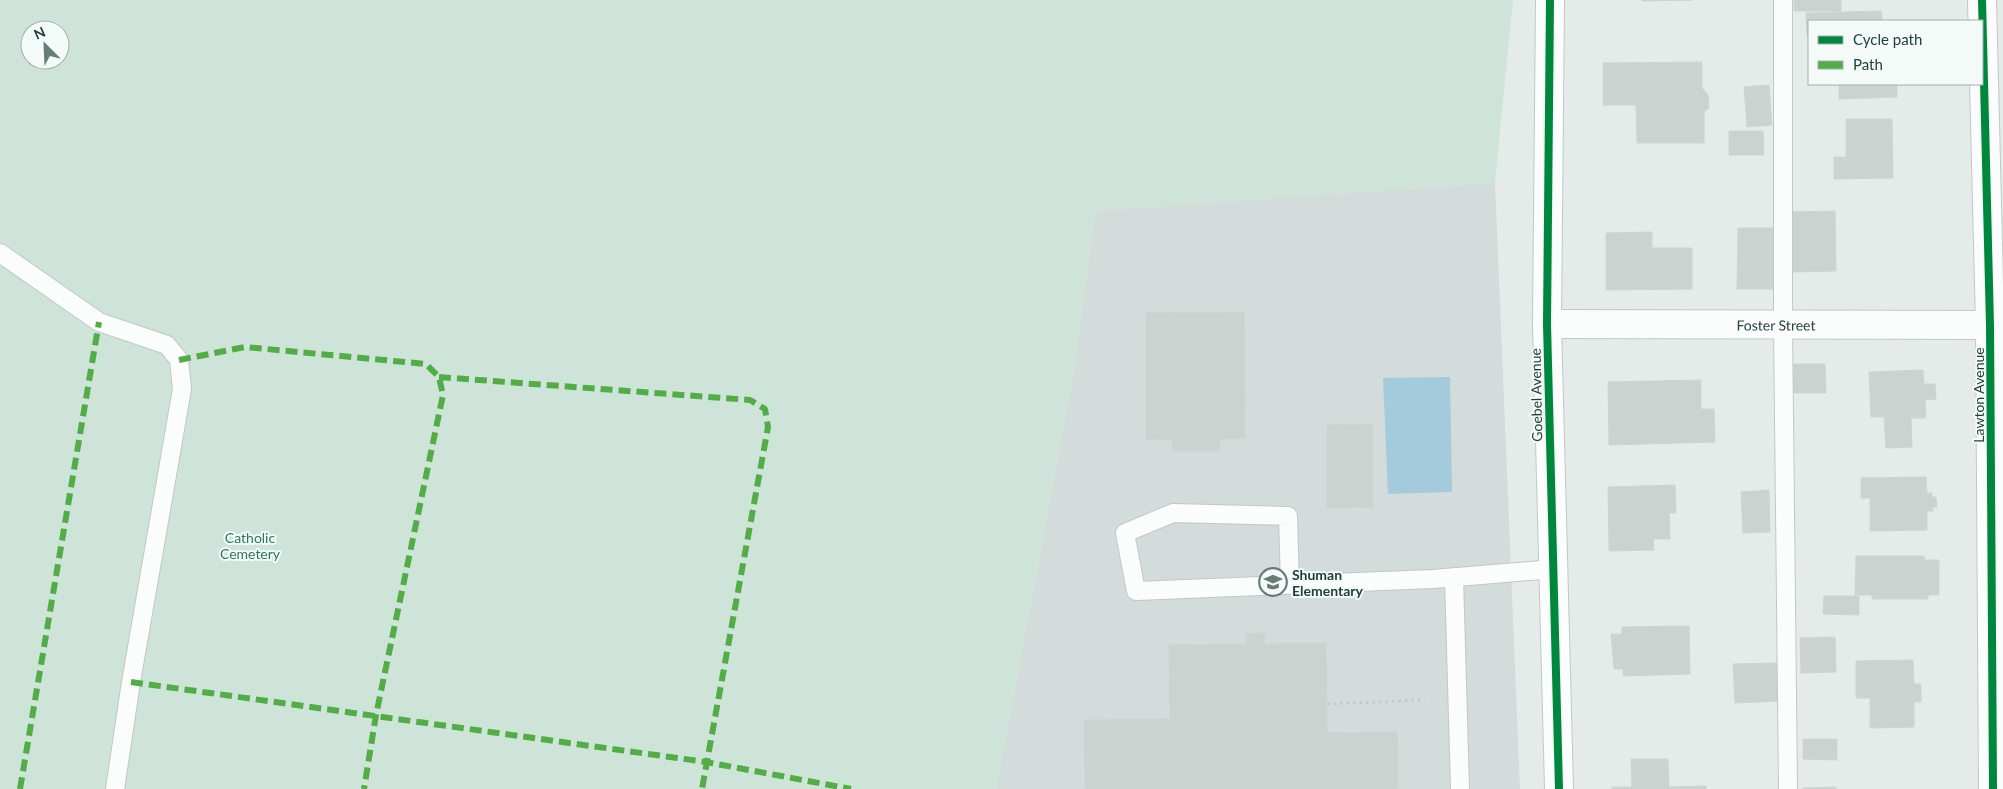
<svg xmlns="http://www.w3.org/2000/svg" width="2003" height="789" viewBox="0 0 2003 789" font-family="Lato,sans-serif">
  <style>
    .built { fill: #d3dcda }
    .green { fill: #cee4d8; fill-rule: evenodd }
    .water { fill: #a4cbdb }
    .building { fill: #ccd2d0; stroke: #ced4d2 }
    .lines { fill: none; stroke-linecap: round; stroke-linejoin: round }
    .lane-casing { stroke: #c2c8c6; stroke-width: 20 }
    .street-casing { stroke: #c2c8c6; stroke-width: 30 }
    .secondary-casing { stroke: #c0c9c7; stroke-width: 30 }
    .path { stroke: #c2cbc9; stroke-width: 3; stroke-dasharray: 2.5 4; stroke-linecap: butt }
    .lane { stroke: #fbfcfc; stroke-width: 18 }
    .street { stroke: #fbfcfc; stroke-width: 28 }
    .secondary { stroke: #fbfcfc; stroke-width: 28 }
    .quiet { stroke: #52ad46; stroke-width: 6; stroke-dasharray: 12 6; stroke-linecap: butt }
    .cycleway-casing { stroke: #f4faf8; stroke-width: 11 }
    .cycleway { stroke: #00873e; stroke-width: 8 }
    .labels { text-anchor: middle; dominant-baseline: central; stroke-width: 4; stroke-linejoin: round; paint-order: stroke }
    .street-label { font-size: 14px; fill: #21403c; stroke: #f4faf8 }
    .park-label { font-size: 14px; fill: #2a7955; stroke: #f4faf8 }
    .poi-label { font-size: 14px; font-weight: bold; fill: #21403c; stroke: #f4faf8; text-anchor: start }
  </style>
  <rect width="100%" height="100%" fill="#e5ebe9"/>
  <!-- built -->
  <path class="built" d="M1495,182L1520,789H996L1073,375L1095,211Z"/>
  <!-- green -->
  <path class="green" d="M0,0H1513L1495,182L1095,211L1073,375L996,789H0ZM30,30H60V60H30Z"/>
  <!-- water -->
  <path class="water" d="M1450,377L1452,492L1388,494L1383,378Z"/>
  <!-- building -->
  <path class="building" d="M1642,0H1693L1642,1Z
    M1794,0H1841V11H1794Z
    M1881,11L1882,21H1809V35H1807L1806,13Z
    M1702,62V88L1708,95L1709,108L1704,112V143H1637L1636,105H1603V63Z
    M1839,84H1897V97L1839,99Z
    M1769,85L1772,125L1747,127L1744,87Z
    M1846,119H1892L1893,178L1834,179V157H1846Z
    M1729,131H1763L1764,155H1729Z
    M1835,211L1836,271L1793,272L1792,212Z
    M1738,228H1773V289H1737Z
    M1652,232V248H1692V289L1606,290V233Z
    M1244,312L1245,438L1220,439V451H1172V439L1146,440V313Z
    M1793,364H1825L1826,393H1793Z
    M1923,370L1924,384H1935L1936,399L1925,400L1926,418H1911L1912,447L1886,448L1884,417H1871L1869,372Z
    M1701,380V409H1714L1715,442L1609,445L1608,382Z
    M1373,424V507L1327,508V425Z
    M1926,477L1927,493H1932V497H1936L1937,507H1933V511H1927V530L1870,531V498H1861V478Z
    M1675,485L1676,513H1669L1670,539H1653L1654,550L1609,551L1608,487Z
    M1769,490L1770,532L1743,533L1741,492Z
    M1856,556H1924L1925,560H1939V595H1928V599H1872V595H1855Z
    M1824,596H1859V615L1823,614Z
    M1689,626L1690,674L1623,676V669H1614L1611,634H1622V627Z
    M1264,633L1265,644L1326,643L1327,733L1397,732L1398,789H1085L1084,720L1170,719L1169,645L1247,644L1246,634Z
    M1835,637L1836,672L1801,673L1800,638Z
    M1913,660L1914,684H1921V702H1914V727L1870,728V698H1856V661Z
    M1777,663L1779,701L1735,703L1733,664Z
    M1803,739H1837V760L1803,759Z
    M1631,759H1668L1669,787L1706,786V789H1612V787H1632Z
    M1836,787V789H1803V788Z"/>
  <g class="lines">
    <defs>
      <path id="lane" d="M1783,0V324L1788,789
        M0,253L99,322L167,345L179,360L182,389L131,682L115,789
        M1454,577L1460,789
        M1290,585L1288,516L1173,513L1125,533L1136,591L1433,579L1553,569"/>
      <g id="street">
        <path d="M1982,0L1990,325L1993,789"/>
        <path id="s1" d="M1547,324L2003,325"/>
      </g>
      <path id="secondary" d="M1550,0L1547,324L1559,789"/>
    </defs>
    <!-- lane casing -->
    <use href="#lane" class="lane-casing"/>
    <!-- street casing -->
    <use href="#street" class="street-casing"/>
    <!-- secondary casing -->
    <use href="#secondary" class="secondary-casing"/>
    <!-- path -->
    <path class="path" d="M1327,704L1425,700"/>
    <!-- lane -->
    <use href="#lane" class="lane"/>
    <!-- street -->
    <use href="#street" class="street"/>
    <!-- secondary -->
    <use href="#secondary" class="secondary"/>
    <!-- quiet -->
    <path class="quiet" d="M179,360L245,347L426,364L439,377L443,395L376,715L364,789
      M439,377L750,400L765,409L768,427L702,789
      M131,682L706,762L851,789
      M20,789L99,322"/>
    <defs>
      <path id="cycleway" d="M1550,0L1547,324L1559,789
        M1982,0L1990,325L1993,789"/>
    </defs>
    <!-- cycleway casing -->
    <use href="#cycleway" class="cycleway-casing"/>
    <!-- cycleway -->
    <use href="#cycleway" class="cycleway"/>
  </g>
  <!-- icons -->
  <defs>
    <symbol id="school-ring" viewBox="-11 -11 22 22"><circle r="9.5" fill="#f4faf8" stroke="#667c79" stroke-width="1.5"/><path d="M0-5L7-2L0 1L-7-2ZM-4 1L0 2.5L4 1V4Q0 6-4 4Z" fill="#667c79"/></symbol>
  </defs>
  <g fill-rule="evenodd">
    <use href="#school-ring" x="1257" y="566" width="32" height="32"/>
  </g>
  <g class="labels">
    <!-- street labels -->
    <g class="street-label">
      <text stroke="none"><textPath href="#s1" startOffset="229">Foster Street</textPath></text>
      <text transform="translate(1536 395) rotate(-91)">Goebel Avenue</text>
      <text transform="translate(1978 395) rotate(-90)">Lawton Avenue</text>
    </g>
    <!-- park labels -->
    <g class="park-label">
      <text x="250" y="537">Catholic<tspan x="250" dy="16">Cemetery</tspan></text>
    </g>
    <!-- poi labels -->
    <g class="poi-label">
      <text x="1292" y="574">Shuman<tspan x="1292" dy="16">Elementary</tspan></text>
    </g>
  </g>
  <!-- legend -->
  <rect x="1808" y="20" width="175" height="65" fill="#f4faf8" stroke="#a0b0ad"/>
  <rect x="1818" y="36" width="25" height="8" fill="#00873e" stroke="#a0b0ad"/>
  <text x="1853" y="45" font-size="15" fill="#21403c">Cycle path</text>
  <rect x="1818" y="61" width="25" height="8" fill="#52ad46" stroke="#a0b0ad"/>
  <text x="1853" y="70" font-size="15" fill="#21403c">Path</text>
  <!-- north arrow -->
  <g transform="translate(45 45) rotate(336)"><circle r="24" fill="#f4faf8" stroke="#a0b0ad"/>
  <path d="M0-4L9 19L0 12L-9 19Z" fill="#667c79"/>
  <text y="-8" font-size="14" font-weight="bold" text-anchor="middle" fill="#21403c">N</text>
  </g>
</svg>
